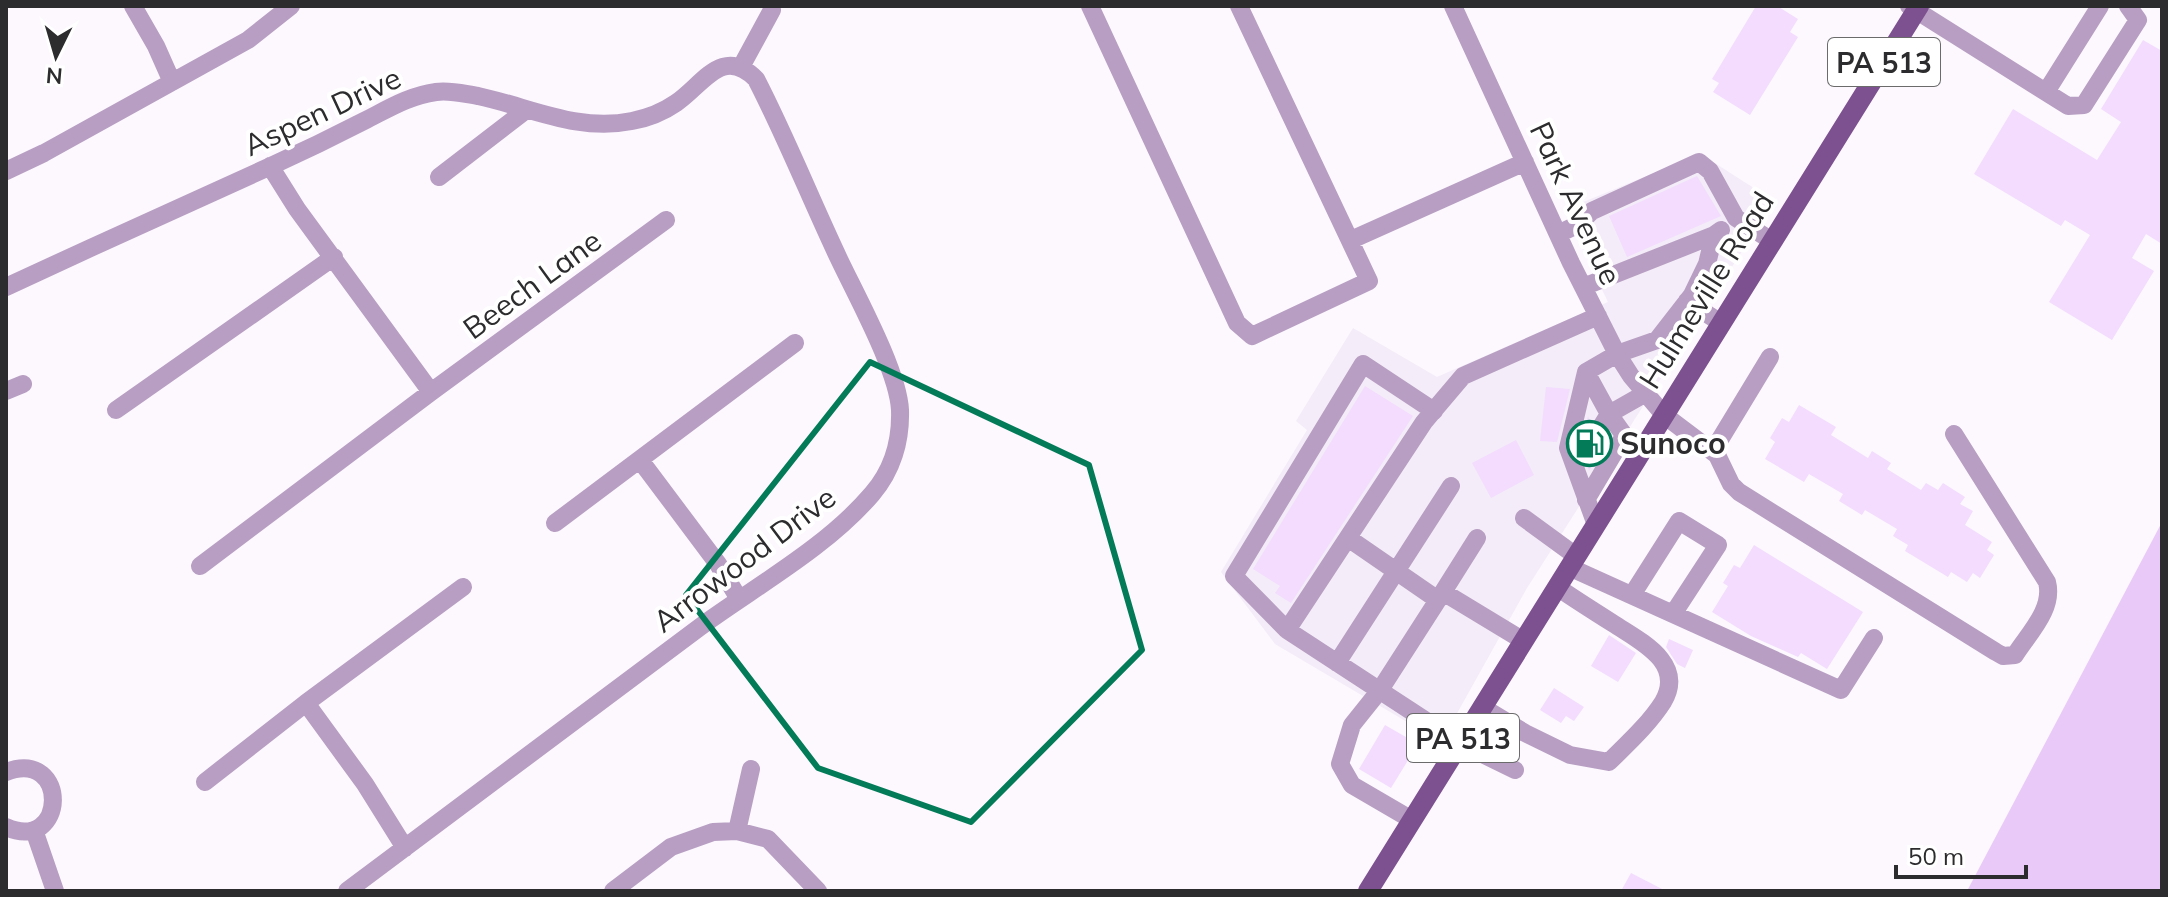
<svg xmlns="http://www.w3.org/2000/svg" width="2168" height="897" viewBox="0 0 2168 897" font-family="Mulish,sans-serif">
  <style>
    .built { fill: #f4ecf8 }
    .green { fill: #e9c9f8 }
    .building { fill: #f3dcfe }
    .lines { fill: none; stroke-linecap: round; stroke-linejoin: round }
    .minor-tunnel { stroke: #d2cfd4; stroke-width: 18; stroke-dasharray: 18 9; stroke-linecap: butt }
    .minor { stroke: #b79ec2; stroke-width: 18 }
    .major { stroke: #7d5190; stroke-width: 20 }
    .marked { fill: none; stroke: #037b58; stroke-width: 6; stroke-linejoin: round }
    .labels { text-anchor: middle; dominant-baseline: central; stroke-width: 8; stroke-linejoin: round; paint-order: stroke }
    .shield { fill: #fff; stroke: #6b6b6c; stroke-width: 2 }
    .shield-label { font-size: 28px; font-weight: bold; fill: #2c2b2d }
    .street-label { font-size: 30px; fill: #2c2b2d; stroke: #fff }
    .poi-label { font-size: 30px; font-weight: bold; fill: #2c2b2d; stroke: #fff; text-anchor: start }
  </style>
  <rect width="100%" height="100%" fill="#fcf8fe"/>
  <!-- built -->
  <path class="built" d="M1695,156L1710,160L1774,201L1527,588L1441,742L1275,644L1221,572L1307,430L1296,421L1353,328L1437,377L1608,302L1564,210Z"/>
  <!-- green -->
  <path class="green" d="M2162,522V891H1967Z"/>
  <!-- building -->
  <path class="building" d="M1756,6H1777L1798,19L1790,32L1798,37L1750,115L1713,92L1719,83L1712,79Z
    M2143,40L2162,51V244L2146,234L2132,258L2154,271L2112,340L2049,302L2090,235L2065,220L2061,226L1974,174L2013,109L2097,160L2121,122L2101,109Z
    M1697,176L1721,216L1627,257L1609,216Z
    M1365,386L1413,416L1291,603L1275,593L1280,586L1253,569Z
    M1546,387L1570,389L1557,442L1540,441Z
    M1799,405L1836,427L1831,435L1868,458L1872,451L1891,463L1887,469L1921,490L1926,483L1938,490L1943,483L1965,497L1960,504L1973,511L1965,525L1992,542L1987,550L1994,555L1980,578L1973,573L1967,582L1951,572L1948,577L1905,551L1908,545L1893,536L1897,529L1865,510L1862,515L1839,501L1843,494L1809,474L1804,482L1765,459L1775,442L1770,438L1782,418L1789,422Z
    M1588,416L1590,421L1584,434L1585,440L1590,446H1601L1602,449L1589,471L1580,447Z
    M1516,440L1534,475L1491,498L1472,463Z
    M1754,545L1863,612L1827,669L1801,653L1798,657L1751,636L1712,612L1728,586L1723,583L1734,565L1740,568Z
    M1609,635L1636,653L1618,682L1591,666Z
    M1669,639L1693,650L1685,668L1677,664L1666,647Z
    M1554,688L1584,707L1574,721L1566,716L1561,723L1540,710Z
    M1385,725L1418,744L1391,788L1359,769Z
    M1631,873L1666,891H1621Z"/>
  <g class="lines">
    <!-- minor-tunnel -->
    <path class="minor-tunnel" d="M1582,456L1596,435"/>
    <!-- minor -->
    <path class="minor" d="M133,6L156,46L172,82
      M1090,6L1237,323L1252,336L1369,281L1239,6
      M1453,6L1571,263L1617,354L1631,376L1664,415L1717,455L1731,484L1739,492L1996,652L2003,656L2015,655C2029,633 2054,609 2047,582L1954,434
      M1909,6L2068,106L2084,105L2138,20L2128,6
      M741,67L772,10
      M2046,92L2100,6
      M270,166L297,209L431,392
      M6,171L44,153L248,40L291,6
      M439,177L526,110
      M1558,234L1579,224L1592,211L1699,162L1710,171L1736,218L1772,241
      M1351,240L1525,162
      M6,287C94,246 182,206 271,166C302,152 333,137 364,121C388,109 408,96 436,92C451,90 464,94 478,96C530,107 577,132 632,121C648,118 663,112 676,103C703,85 722,45 756,79C786,137 811,200 839,259C857,297 898,371 900,410C901,441 892,471 872,494C827,547 756,586 700,627C582,714 465,803 347,891
      M1583,287L1714,235L1721,230
      M1687,301L1721,323
      M1586,372L1609,414L1646,393
      M6,391L23,384
      M116,410L334,257
      M1596,435L1609,414L1639,456
      M1713,451L1770,357
      M640,460L718,564L739,599
      M1586,500L1624,436
      M1524,518L1576,556
      M555,523L795,343
      M1596,525L1568,448L1586,372L1617,354L1657,340L1692,295L1707,264L1714,235
      M1348,538L1438,600
      M200,566L431,392L666,220
      M1569,567L1841,690L1874,638
      M1443,592L1477,538
      M1632,595L1679,521L1718,545L1673,614
      M1287,630L1234,576L1363,364L1434,411
      M1337,663L1451,486
      M306,703L365,784L405,848
      M1482,707L1525,733L1570,755L1609,762C1628,743 1649,724 1663,702C1686,663 1640,641 1614,624C1595,612 1576,600 1557,587
      M1515,770L1460,743L1287,630L1424,422L1463,376L1598,316
      M6,772C70,748 67,854 6,827
      M205,782L306,703L463,587
      M1412,820L1352,785L1340,764L1352,725L1380,690L1443,592L1524,641
      M34,830L55,891
      M737,831L751,769
      M613,891L671,847L713,832L737,831L768,839L818,891"/>
    <!-- major -->
    <path class="major" d="M1368,891L1919,6"/>
  </g>
  <!-- marked area -->
  <path class="marked" d="M870,362L1089,465L1142,650L971,822L818,768L686,595Z"/>
  <!-- icons -->
  <defs>
    <symbol id="fuel-ring" viewBox="-11 -11 22 22"><circle r="9.5" fill="#fff" stroke="#037b58" stroke-width="1.5"/><path d="M-5.5-6h7V0h2V4h1.3V-2.5L3-4.5l.8-.8L6-3V5H2.5V1h-1V6h-7ZM-4.2-4.7v3.2H.2V-4.7Z" fill="#037b58"/></symbol>
  </defs>
  <g fill-rule="evenodd">
    <use href="#fuel-ring" x="1564" y="418" width="51" height="51"/>
  </g>
  <g class="labels">
    <!-- shield labels -->
    <g class="shield">
      <rect x="1828" y="38" width="112" height="48" rx="6"/>
      <rect x="1407" y="714" width="112" height="48" rx="6"/>
    </g>
    <g class="shield-label">
      <text x="1884" y="62">PA 513</text>
      <text x="1463" y="738">PA 513</text>
    </g>
    <!-- street labels -->
    <g class="street-label">
      <text transform="translate(322 111) rotate(-25)">Aspen Drive</text>
      <text transform="translate(1576 203) rotate(65)">Park Avenue</text>
      <text transform="translate(532 284) rotate(-36)">Beech Lane</text>
      <text transform="translate(1706 290) rotate(-58)">Hulmeville Road</text>
      <text transform="translate(744 559) rotate(-37)">Arrowood Drive</text>
    </g>
    <!-- poi labels -->
    <g class="poi-label">
      <text x="1620" y="443">Sunoco</text>
    </g>
  </g>
  <!-- border -->
  <rect width="2168" height="897" fill="none" stroke="#2c2b2d" stroke-width="16"/>
  <!-- north arrow -->
  <g transform="translate(56 56) rotate(185)" stroke="#ffffff" stroke-width="6" paint-order="stroke">
  <path d="M0-6L14 30L0 20L-14 30Z" fill="#2c2b2d"/>
  <text y="-12" font-size="22" font-weight="bold" text-anchor="middle" fill="#2c2b2d">N</text>
  </g>
  <!-- scale -->
  <path d="M1896 865v12h130v-12" fill="none" stroke="#2c2b2d" stroke-width="4"/>
  <text x="1908" y="865" font-size="24" fill="#2c2b2d" stroke="#ffffff" stroke-width="6" paint-order="stroke">50 m</text>
</svg>
